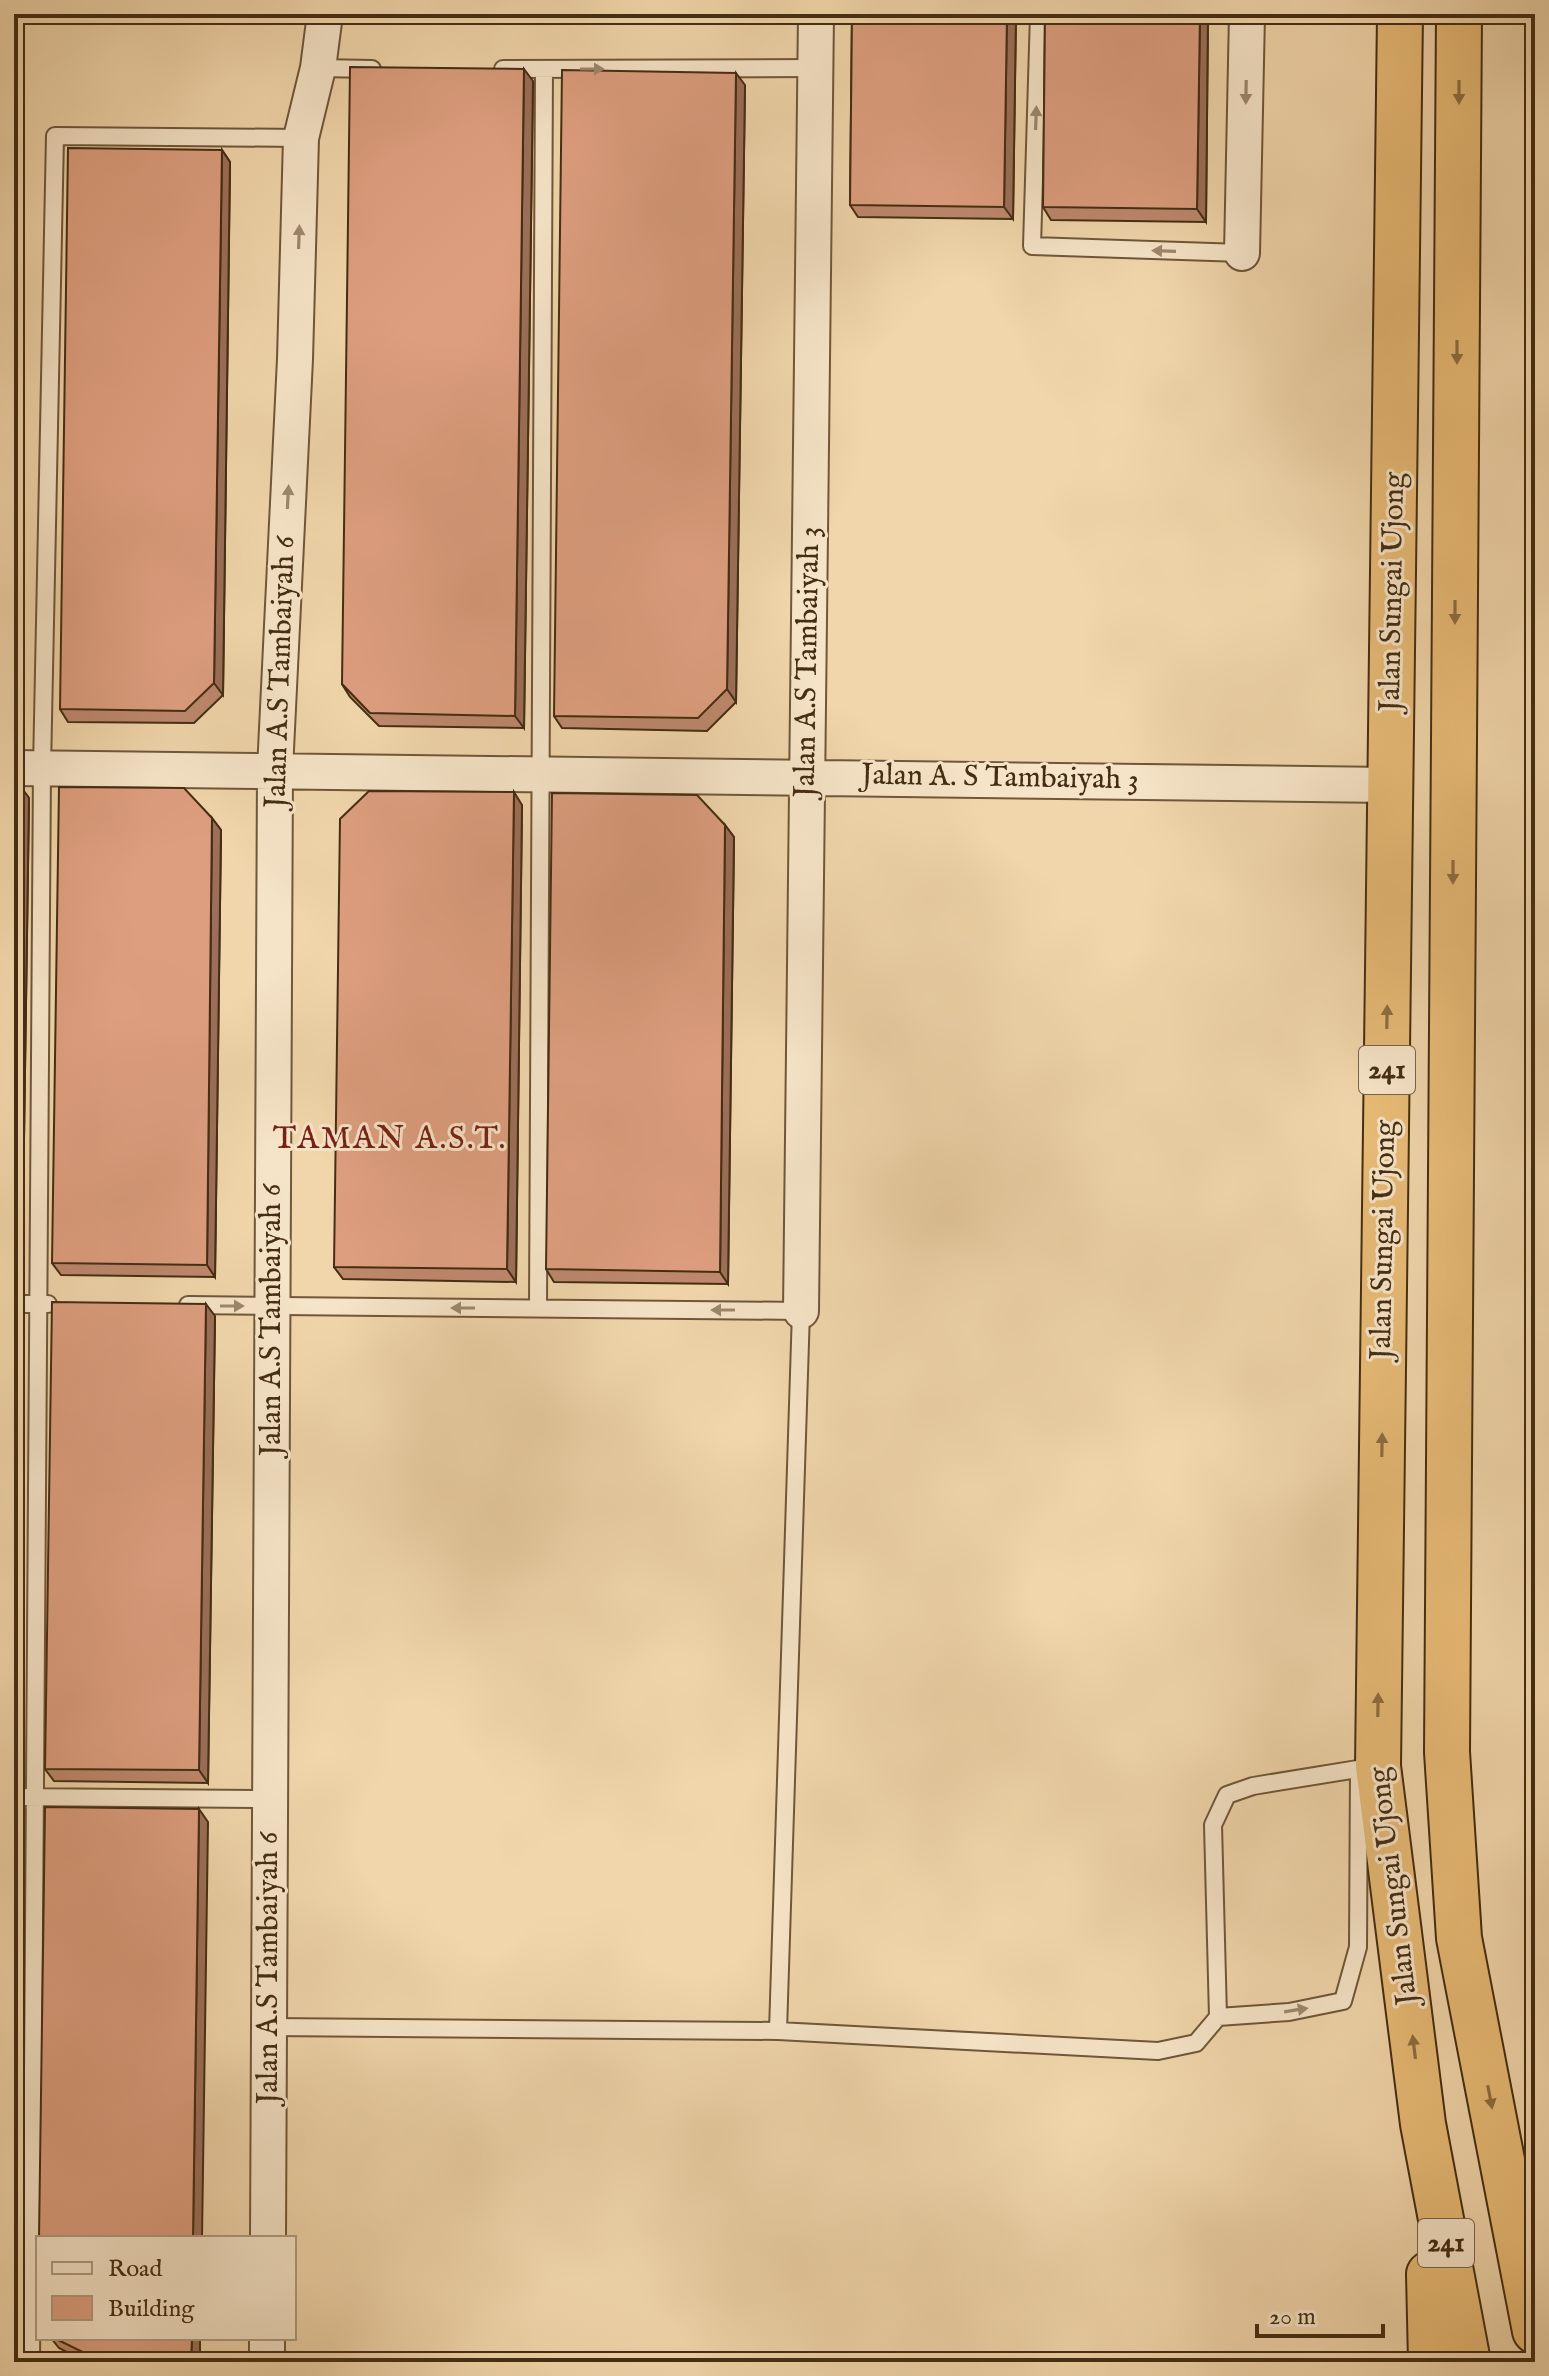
<svg xmlns="http://www.w3.org/2000/svg" width="1549" height="2376" viewBox="0 0 1549 2376" font-family="'IM FELL English',serif">
  <style>
    .lines { fill: none; stroke-linecap: round; stroke-linejoin: round }
    .lane-casing { stroke: #6f5738; stroke-width: 20 }
    .street-casing { stroke: #6f5738; stroke-width: 38 }
    .highway-casing { stroke: #442d12; stroke-width: 48 }
    .lane { stroke: #f6e4c8; stroke-width: 16 }
    .street { stroke: #f6e4c8; stroke-width: 34 }
    .highway { stroke: #e8bb76; stroke-width: 44 }
    .wall { fill: #be886d; stroke: #442d12; stroke-width: 2 }
    .shaded-wall { fill: #9b6f59; stroke: #442d12; stroke-width: 2 }
    .building { fill: #dd9e7f; stroke: #442d12; stroke-width: 2 }
    .oneway { fill: #9d886d }
    .oneway2 { fill: #8e6d3f }
    .labels { text-anchor: middle; dominant-baseline: central; stroke-width: 6; stroke-linejoin: round; paint-order: stroke }
    .shield { fill: #f6e4c8; stroke: #796449; stroke-width: 2 }
    .shield-label { font-size: 28px; font-weight: bold; fill: #442d12 }
    .street-label { font-size: 30px; fill: #442d12; stroke: #f6e4c8 }
    .neighbourhood-label { font-size: 32px; letter-spacing: 2px; fill: #7a1f14; stroke: #f6e4c8 }
  </style>
  <rect width="100%" height="100%" fill="#f1d6ab"/>
  <filter id="stains"><feTurbulence type="fractalNoise" baseFrequency=".0025" numOctaves="4"/><feColorMatrix values="0 0 0 0 .2 0 0 0 0 .09 0 0 0 0 .02 0 0 0 .5 -.17"/></filter>
  <radialGradient id="worn" r=".72"><stop offset=".6" stop-color="#630" stop-opacity="0"/><stop offset="1" stop-color="#630" stop-opacity=".3"/></radialGradient>
  <g class="lines">
    <defs>
      <path id="lane" d="M1039,14L1032,246L1242,253
        M318,68L372,69
        M503,69L815,68
        M14,1304H48
        M188,1305L801,1311L778,2031L269,2027
        M538,1308L544,69
        M14,1797L270,1799
        M1218,2017L1289,2012L1343,2001L1358,1947L1359,1769
        M778,2031L1158,2051L1196,2043L1218,2017L1213,1825L1227,1795L1253,1786L1376,1766
        M31,2362L42,768L55,136L301,138"/>
      <path id="street" d="M1242,253L1247,14
        M14,768L1390,785
        M801,1311L816,14
        M268,2238L275,770L295,359L301,138L318,68L325,14
        M267,2362V2338"/>
      <path id="highway" d="M1400,14L1378,1766L1423,2124L1468,2362
        M1459,14L1447,1752L1459,1938L1535,2331
        M1429,2274L1431,2362"/>
    </defs>
    <!-- lane casing -->
    <use href="#lane" class="lane-casing"/>
    <!-- street casing -->
    <use href="#street" class="street-casing"/>
    <!-- highway casing -->
    <use href="#highway" class="highway-casing"/>
    <!-- lane -->
    <use href="#lane" class="lane"/>
    <!-- street -->
    <use href="#street" class="street"/>
    <!-- highway -->
    <use href="#highway" class="highway"/>
  </g>
  <!-- wall -->
  <path class="wall" d="M852,14H1016L1013,219L858,217L850,205Z
    M1045,14H1208L1206,222L1051,220L1043,207Z
    M533,81L524,728L379,726L350,697L342,684Z
    M745,85L736,702L707,731L562,728L554,716Z
    M222,150L230,162L223,695L194,723L68,722L60,709Z
    M14,786H20L29,798L22,1275H14Z
    M522,805L516,1282L343,1279L334,1267Z
    M212,818L221,830L215,1277L61,1275L52,1263Z
    M725,825L734,837L728,1284L554,1282L546,1269Z
    M215,1316L208,1783L54,1781L45,1769Z
    M51,2338H200V2362H86L59,2348Z"/>
  <!-- shaded-wall -->
  <path class="shaded-wall" d="M1007,14H1016L1013,219L1004,207Z
    M1200,14H1208L1206,222L1197,209Z
    M524,69L533,81L524,728L515,716Z
    M736,73L745,85L736,702L727,689Z
    M222,150L230,162L223,695L214,683Z
    M20,786L29,798L22,1275L14,1263Z
    M514,792L522,805L516,1282L507,1269Z
    M212,818L221,830L215,1277L207,1265Z
    M725,825L734,837L728,1284L720,1272Z
    M14,1302L22,1314L15,1780L14,1779Z
    M206,1304L215,1316L208,1783L199,1770Z
    M199,1809L208,1822L202,2238H193Z
    M192,2338H200V2362H191Z"/>
  <!-- building -->
  <path class="building" d="M852,14H1007L1004,207L850,205Z
    M1045,14H1200L1197,209L1043,207Z
    M350,67L524,69L515,716L370,713L342,684Z
    M562,70L736,73L727,689L698,718L554,716Z
    M68,148L222,150L214,683L185,711L60,709Z
    M14,786H20L14,1236Z
    M59,787L184,788L212,818L207,1265L52,1263Z
    M369,791L514,792L507,1269L334,1267L340,819Z
    M552,793L697,795L725,825L720,1272L546,1269Z
    M52,1302L206,1304L199,1770L45,1769Z
    M45,1807L199,1809L193,2238H39Z
    M54,2338H192L191,2362H103Z"/>
  <!-- one-way arrows -->
  <defs><path id="oneway-solid" d="M-6-.8H1V-3.2L6.5 0L1 3.2V.8H-6Z" transform="scale(2)"/></defs>
  <g class="oneway">
    <use href="#oneway-solid" transform="translate(592 69)"/>
    <use href="#oneway-solid" transform="translate(1246 92) rotate(91)"/>
    <use href="#oneway-solid" transform="translate(1036 118) rotate(-88)"/>
    <use href="#oneway-solid" transform="translate(299 237) rotate(-88)"/>
    <use href="#oneway-solid" transform="translate(1164 251) rotate(-178)"/>
    <use href="#oneway-solid" transform="translate(288 497) rotate(-87)"/>
    <use href="#oneway-solid" transform="translate(232 1306)"/>
    <use href="#oneway-solid" transform="translate(463 1308) rotate(-180)"/>
    <use href="#oneway-solid" transform="translate(723 1310) rotate(-180)"/>
    <use href="#oneway-solid" transform="translate(1296 2010) rotate(-9)"/>
  </g>
  <g class="oneway2">
    <use href="#oneway-solid" transform="translate(1459 92) rotate(90)"/>
    <use href="#oneway-solid" transform="translate(1457 352) rotate(90)"/>
    <use href="#oneway-solid" transform="translate(1455 612) rotate(90)"/>
    <use href="#oneway-solid" transform="translate(1453 872) rotate(90)"/>
    <use href="#oneway-solid" transform="translate(1387 1017) rotate(-89)"/>
    <use href="#oneway-solid" transform="translate(1382 1445) rotate(-89)"/>
    <use href="#oneway-solid" transform="translate(1378 1705) rotate(-89)"/>
    <use href="#oneway-solid" transform="translate(1414 2047) rotate(-97)"/>
    <use href="#oneway-solid" transform="translate(1490 2097) rotate(79)"/>
  </g>
  <g class="labels">
    <!-- shield labels -->
    <g class="shield">
      <rect x="1359" y="1046" width="56" height="48" rx="6"/>
      <rect x="1418" y="2219" width="56" height="48" rx="6"/>
    </g>
    <g class="shield-label">
      <text x="1387" y="1070">241</text>
      <text x="1446" y="2243">241</text>
    </g>
    <!-- street labels -->
    <g class="street-label">
      <text transform="translate(1393 592) rotate(-89)">Jalan Sungai Ujong</text>
      <text transform="translate(808 662) rotate(-89)">Jalan A.S Tambaiyah 3</text>
      <text transform="translate(281 672) rotate(-88)">Jalan A.S Tambaiyah 6</text>
      <text transform="translate(1000 778) rotate(1)">Jalan A. S Tambaiyah 3</text>
      <text transform="translate(1384 1240) rotate(-89)">Jalan Sungai Ujong</text>
      <text transform="translate(272 1320) rotate(-90)">Jalan A.S Tambaiyah 6</text>
      <text transform="translate(1394 1886) rotate(-97)">Jalan Sungai Ujong</text>
      <text transform="translate(269 1968) rotate(-90)">Jalan A.S Tambaiyah 6</text>
    </g>
    <!-- neighbourhood labels -->
    <g class="neighbourhood-label">
      <text x="390" y="1139">TAMAN A.S.T.</text>
    </g>
  </g>
  <!-- margin -->
  <rect width="1549" height="2376" fill="none" stroke="#f1d6ab" stroke-width="48"/>
  <rect x="16" y="16" width="1517" height="2344" fill="none" stroke="#442d12" stroke-width="4"/>
  <rect x="24" y="24" width="1501" height="2328" fill="none" stroke="#442d12" stroke-width="2"/>
  <!-- legend -->
  <rect x="36" y="2236" width="260" height="104" fill="#f6e4c8" stroke="#af9b7f" stroke-width="2"/>
  <rect x="52" y="2262" width="40" height="12" fill="#f6e4c8" stroke="#af9b7f" stroke-width="2"/>
  <text x="108" y="2276" font-size="24" fill="#442d12">Road</text>
  <rect x="52" y="2296" width="40" height="24" fill="#dd9e7f" stroke="#af9b7f" stroke-width="2"/>
  <text x="108" y="2316" font-size="24" fill="#442d12">Building</text>
  <!-- scale -->
  <path d="M1257 2324v12h126v-12" fill="none" stroke="#442d12" stroke-width="4"/>
  <text x="1269" y="2324" font-size="24" fill="#442d12" stroke="#f6e4c8" stroke-width="6" paint-order="stroke">20 m</text>
  <rect width="100%" height="100%" filter="url(#stains)"/>
  <rect width="100%" height="100%" fill="url(#worn)"/>
</svg>
